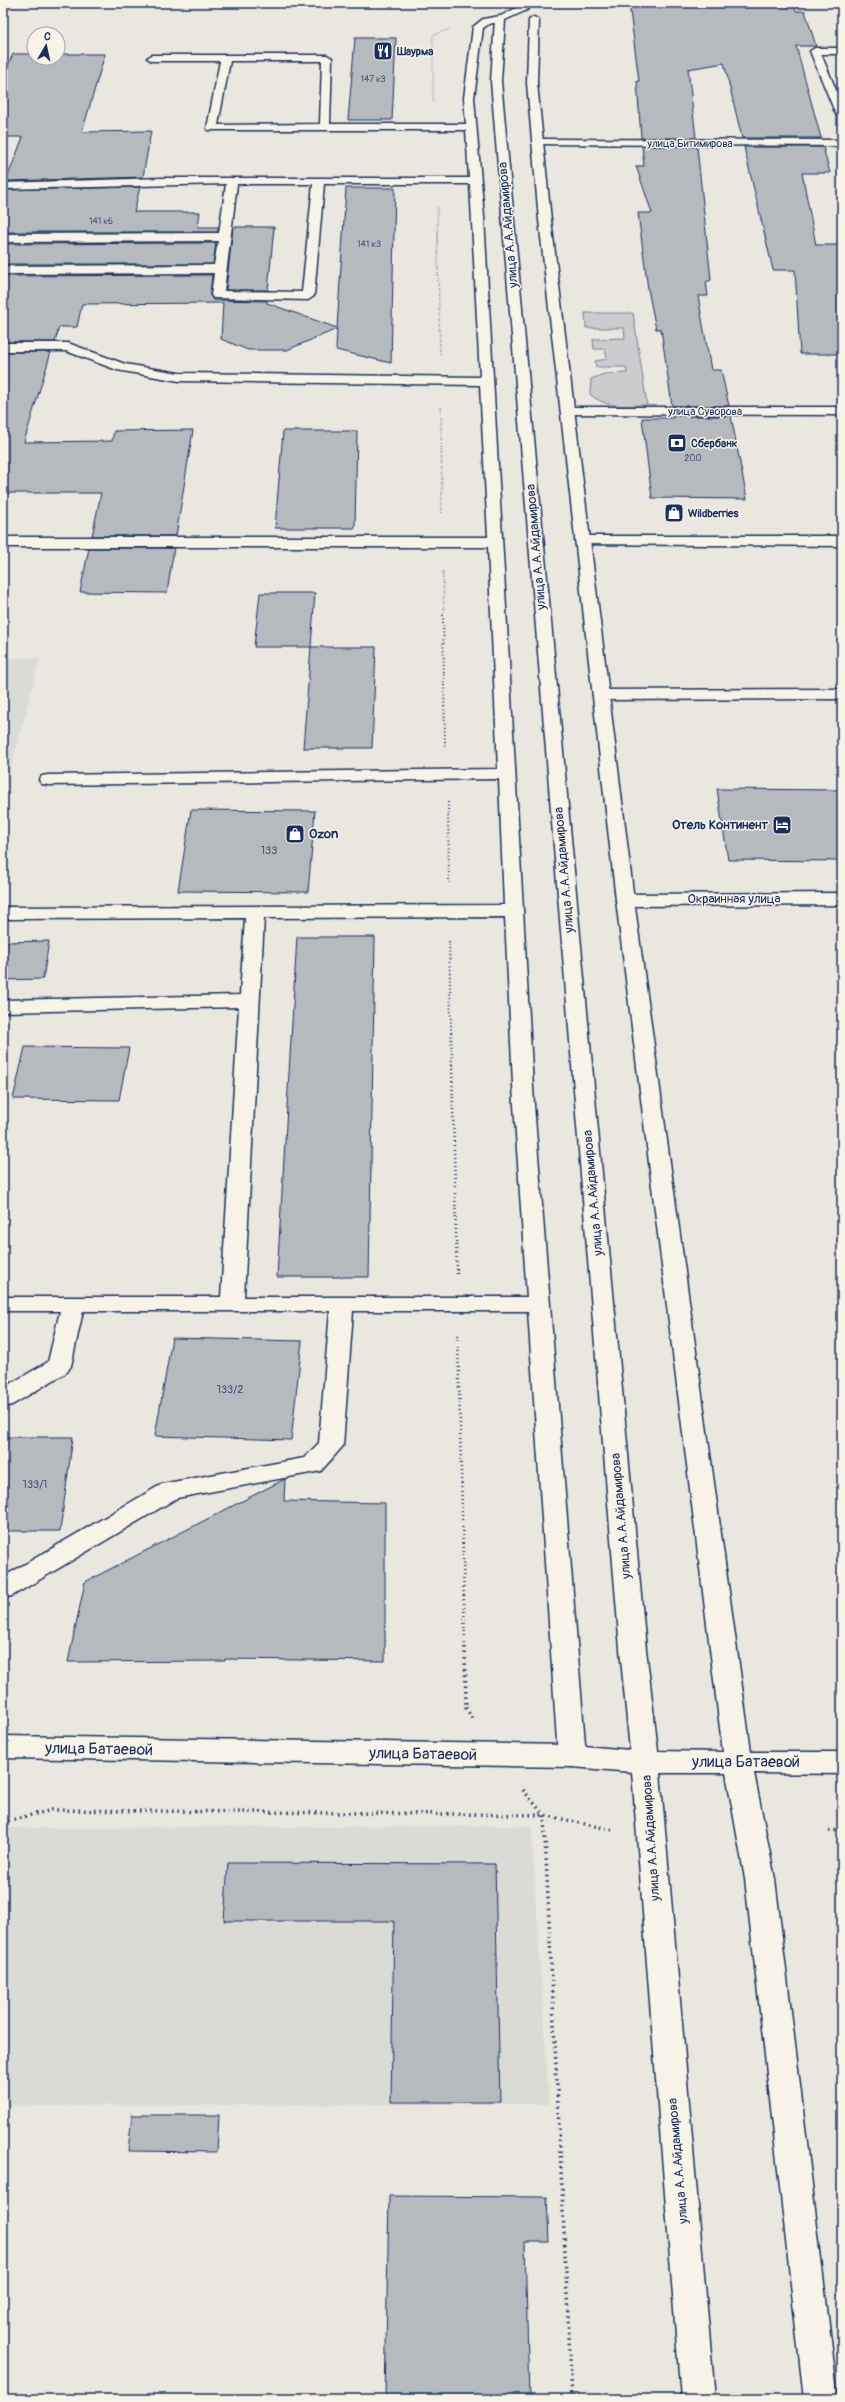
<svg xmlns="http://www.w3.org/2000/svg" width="845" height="2402" viewBox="0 0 845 2402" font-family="Pangolin,sans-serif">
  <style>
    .built { fill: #dadad6 }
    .green { fill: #cbcccd; stroke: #737e96 }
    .building { fill: #b6babf; stroke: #1b2f5e }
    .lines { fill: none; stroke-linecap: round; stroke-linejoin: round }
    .lane-casing { stroke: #1b2f5e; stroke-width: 3 }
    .street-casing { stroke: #1b2f5e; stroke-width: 3 }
    .secondary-casing { stroke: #1b2f5e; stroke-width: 3 }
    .path-far4 { stroke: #1b2f5e; stroke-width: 1; stroke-dasharray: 0.5 1.5; stroke-linecap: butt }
    .path-far3 { stroke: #1b2f5e; stroke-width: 1.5; stroke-dasharray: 0.5 2; stroke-linecap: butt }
    .path-far2 { stroke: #1b2f5e; stroke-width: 2; stroke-dasharray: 1 2.5; stroke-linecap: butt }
    .path-far1 { stroke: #1b2f5e; stroke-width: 2.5; stroke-dasharray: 1 3; stroke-linecap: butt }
    .path { stroke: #1b2f5e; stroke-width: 3.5; stroke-dasharray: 1.5 4; stroke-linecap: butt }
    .lane { fill: #f7f3e8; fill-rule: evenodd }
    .street { fill: #f7f3e8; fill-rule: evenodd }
    .secondary { fill: #f7f3e8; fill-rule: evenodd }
    .labels { text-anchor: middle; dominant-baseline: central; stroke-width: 3; stroke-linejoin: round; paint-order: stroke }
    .far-number-label { font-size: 9px; fill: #425276 }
    .far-poi-label { font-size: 11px; font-weight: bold; fill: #1b2f5e; stroke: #f7f3e8; text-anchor: start }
    .far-street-label { font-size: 11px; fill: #1b2f5e; stroke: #f7f3e8 }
    .number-label { font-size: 11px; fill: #425276 }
    .street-label { font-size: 13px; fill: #1b2f5e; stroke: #f7f3e8 }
    .poi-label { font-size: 13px; font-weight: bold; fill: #1b2f5e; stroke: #f7f3e8; text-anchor: end }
    .near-street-label { font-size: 16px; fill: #1b2f5e; stroke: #f7f3e8 }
  </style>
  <rect width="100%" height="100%" fill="#eae7e0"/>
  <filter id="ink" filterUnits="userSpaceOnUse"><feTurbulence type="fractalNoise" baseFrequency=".025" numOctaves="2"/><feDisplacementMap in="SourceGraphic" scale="8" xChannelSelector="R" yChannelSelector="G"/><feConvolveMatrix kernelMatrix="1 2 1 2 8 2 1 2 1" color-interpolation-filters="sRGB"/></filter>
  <g filter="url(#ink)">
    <!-- built -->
    <path class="built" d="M3,658H40L3,799Z
      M531,1826L549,2104L3,2106V1861L6,1828Z"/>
    <!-- green -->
    <path class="green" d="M585,313H633L647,405C626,405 606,409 590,394L591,379L604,374L627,373L626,367H596L595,361L607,359L605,349H594L593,339L625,338L624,328H586Z"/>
    <!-- building -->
    <path class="building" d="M629,3H794L796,11H805L816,46H796L821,138H742L724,63L688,69L696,138H641L637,81H639Z
      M355,38H396L392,120H348Z
      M13,54H34V58H58V54H105L82,132L151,131L143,177L6,181L23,137H3V77Z
      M642,146L697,147L711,280L706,282L708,296H698L711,370H721L729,406H672L661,329H656L648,289L638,213H652L636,166H644Z
      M744,147H823L830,173H802L816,245H842V354H800L795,270H773Z
      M140,187L134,212H200L198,227H218V232H3V190Z
      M346,188H395L391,363L336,350L337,329L287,350H248L221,339L223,303L82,304L77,327H59L55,342H3V276L212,275L210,295L213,300L267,301V303L337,328Z
      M233,227H274L268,290H226Z
      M216,243L213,264H3V244Z
      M3,352H51L24,442L112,441L114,431L193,430L176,536H92L101,493H3Z
      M673,416H731L747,499L652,498L642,418H673Z
      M283,431H357L355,528H275Z
      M89,548H174L167,593L80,592Z
      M260,593H315L311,647H254Z
      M311,647H376L372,748H303Z
      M717,789L842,790V861L728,860Z
      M191,810L315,811L308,892L178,891Z
      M297,937H375L369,1277H277Z
      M49,941L43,979L3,980V942Z
      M25,1047L129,1048L119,1100L13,1099Z
      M172,1338L302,1341L291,1440L155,1436Z
      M3,1437H73L60,1531H3Z
      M285,1479L284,1501L385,1503V1661L225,1659V1661L68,1662L85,1582Z
      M228,1863L495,1864L500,2102H391L394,1921H224Z
      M132,2115H219L217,2152L128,2151Z
      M389,2196L547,2197L549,2242H525L529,2399H385Z"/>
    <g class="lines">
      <defs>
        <path id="lane" d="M500,16L505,19L503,21L489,24L483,28L474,98L484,217L534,1105L586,1756L582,1764L572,1767L562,1764L558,1756L528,1311H353L343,1446L321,1471L177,1498L12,1596L3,1598V1577L162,1484L304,1458L319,1443L330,1311H83L71,1366L67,1372L12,1405L3,1407V1388L48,1362L60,1311H3V1297H221L239,1007L3,1012V1000L240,995L245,918L3,919V907L504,905L499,779L48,785L42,784L39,780L42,776L48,775L498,769L488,547H3V537H488L480,385L179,381L117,370L66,351H3V343H68L125,364L179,373L480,377L470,184H324L314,296L308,300L213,298L211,295L214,273L3,274V266L214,265L218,241L3,242V234L219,233L226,184L3,189V183L163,178H469L466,130H208L207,128L220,61H152L147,58L152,55H327L332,58L330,124H466L464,98L473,27L483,19ZM230,61H322L320,124L218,125ZM237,184H313L302,292L224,291ZM505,917L514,1105L527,1297H244L264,918Z"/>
        <path id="street" d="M842,48V54H821L842,104V120L837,117L810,51L815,48Z
          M537,139L842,140V146L533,144V140Z
          M568,407H842V415L563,414L561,411Z
          M583,536H842V546L578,544L575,541Z
          M842,689V699L601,700L595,699L593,695L595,691L601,690Z
          M842,893V905L625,906L618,904L616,900L618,896L625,894Z"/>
        <path id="secondary" d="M522,3H532L527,10L505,20L501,81L646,1649L658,1751L723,1752L616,900L539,220L527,83L529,20L534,17L539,20L537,83L551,220L634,900L751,1752H842V1774L754,1773L775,1879L838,2399H804L745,1879L726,1773H660L715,2399H681L632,1772L572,1767L3,1758V1736L572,1745L630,1750L620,1649L491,81L495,19L520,6Z"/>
      </defs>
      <!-- lane casing -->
      <use href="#lane" class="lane-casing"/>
      <!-- street casing -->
      <use href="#street" class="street-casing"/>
      <!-- secondary casing -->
      <use href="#secondary" class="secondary-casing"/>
      <!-- path-far4 -->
      <path class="path-far4" d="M433,102V35L450,29
        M437,207L438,269"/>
      <!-- path-far3 -->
      <path class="path-far3" d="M438,268L440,354
        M441,407L442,514
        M443,571L444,616"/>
      <!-- path-far2 -->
      <path class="path-far2" d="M443,615L445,748
        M448,802L449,883
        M449,941L452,1066"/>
      <!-- path-far1 -->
      <path class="path-far1" d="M452,1065L457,1274
        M458,1335L465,1648"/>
      <!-- path -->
      <path class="path" d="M465,1647L466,1708L473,1720
        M523,1790L544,1815L572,2399
        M3,1822L52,1810L544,1815L613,1830
        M829,1831L842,1830"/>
      <!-- lane -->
      <use href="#lane" class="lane"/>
      <!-- street -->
      <use href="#street" class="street"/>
      <!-- secondary -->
      <use href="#secondary" class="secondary"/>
    </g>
  </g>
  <!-- icons -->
  <defs>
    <symbol id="restaurant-square" viewBox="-11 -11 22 22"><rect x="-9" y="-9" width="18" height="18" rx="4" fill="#1b2f5e" stroke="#f7f3e8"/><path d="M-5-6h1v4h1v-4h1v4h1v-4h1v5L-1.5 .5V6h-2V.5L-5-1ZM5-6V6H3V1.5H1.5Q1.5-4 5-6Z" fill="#fff"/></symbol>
    <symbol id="bank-square" viewBox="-11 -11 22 22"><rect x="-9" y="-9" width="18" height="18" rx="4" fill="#1b2f5e" stroke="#f7f3e8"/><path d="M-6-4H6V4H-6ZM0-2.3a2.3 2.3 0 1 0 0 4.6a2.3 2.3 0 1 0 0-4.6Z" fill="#fff"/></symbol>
    <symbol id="shop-square" viewBox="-11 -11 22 22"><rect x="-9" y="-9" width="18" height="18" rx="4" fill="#1b2f5e" stroke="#f7f3e8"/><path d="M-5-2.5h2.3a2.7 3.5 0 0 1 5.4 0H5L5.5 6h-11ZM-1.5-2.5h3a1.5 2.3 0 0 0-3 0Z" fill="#fff"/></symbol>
    <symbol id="hotel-square" viewBox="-11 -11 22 22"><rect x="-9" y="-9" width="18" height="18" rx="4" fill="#1b2f5e" stroke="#f7f3e8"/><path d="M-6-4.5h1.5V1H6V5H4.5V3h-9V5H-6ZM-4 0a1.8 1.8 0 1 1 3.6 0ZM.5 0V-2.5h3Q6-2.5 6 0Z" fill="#fff"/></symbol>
  </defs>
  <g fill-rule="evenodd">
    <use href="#restaurant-square" x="372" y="40" width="22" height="22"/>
    <use href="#bank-square" x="666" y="432" width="22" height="22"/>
    <use href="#shop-square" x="663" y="502" width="22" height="22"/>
    <use href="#hotel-square" x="771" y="814" width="22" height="22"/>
    <use href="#shop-square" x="284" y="823" width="22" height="22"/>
  </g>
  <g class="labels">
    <!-- far-number labels -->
    <g class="far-number-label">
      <text x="373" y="79">147 к3</text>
      <text x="101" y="221">141 к6</text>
      <text x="369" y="244">141 к3</text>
      <text x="693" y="458">200</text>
    </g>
    <!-- far-poi labels -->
    <g class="far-poi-label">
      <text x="397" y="51">Шаурма</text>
      <text x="691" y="443">Сбербанк</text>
      <text x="688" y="513">Wildberries</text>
    </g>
    <!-- far-street labels -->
    <g class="far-street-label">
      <text x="690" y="143">улица Битимирова</text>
      <text x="705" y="411">улица Суворова</text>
    </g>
    <!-- number labels -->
    <g class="number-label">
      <text x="269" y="850">133</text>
      <text x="230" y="1389">133/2</text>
      <text x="35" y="1484">133/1</text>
    </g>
    <!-- street labels -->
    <g class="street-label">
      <text transform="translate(508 225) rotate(-95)">улица А.А.Айдамирова</text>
      <text transform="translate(536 547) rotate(-95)">улица А.А.Айдамирова</text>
      <text transform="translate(564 870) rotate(-95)">улица А.А.Айдамирова</text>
      <text x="734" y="899">Окраинная улица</text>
      <text transform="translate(593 1193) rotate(-95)">улица А.А.Айдамирова</text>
      <text transform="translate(621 1516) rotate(-95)">улица А.А.Айдамирова</text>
      <text transform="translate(651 1838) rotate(-94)">улица А.А.Айдамирова</text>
      <text transform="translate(678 2161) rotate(-95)">улица А.А.Айдамирова</text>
    </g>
    <!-- poi labels -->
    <g class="poi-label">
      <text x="768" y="825">Отель Континент</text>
      <text x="309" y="834" text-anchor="start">Ozon</text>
    </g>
    <!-- near-street labels -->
    <g class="near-street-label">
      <text transform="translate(99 1749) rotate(1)">улица Батаевой</text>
      <text transform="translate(423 1754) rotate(1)">улица Батаевой</text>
      <text x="746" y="1762">улица Батаевой</text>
    </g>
  </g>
  <!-- margin -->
  <rect width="845" height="2402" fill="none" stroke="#f7f3e8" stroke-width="16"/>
  <rect x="8" y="8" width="829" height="2386" fill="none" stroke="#1b2f5e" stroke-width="1.5" filter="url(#ink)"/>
  <!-- north arrow -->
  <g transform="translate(46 46) rotate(9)"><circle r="19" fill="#f7f3e8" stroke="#9fa5b1"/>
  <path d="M0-3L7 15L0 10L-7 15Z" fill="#1b2f5e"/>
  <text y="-6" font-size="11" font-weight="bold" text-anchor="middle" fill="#1b2f5e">С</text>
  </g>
</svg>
